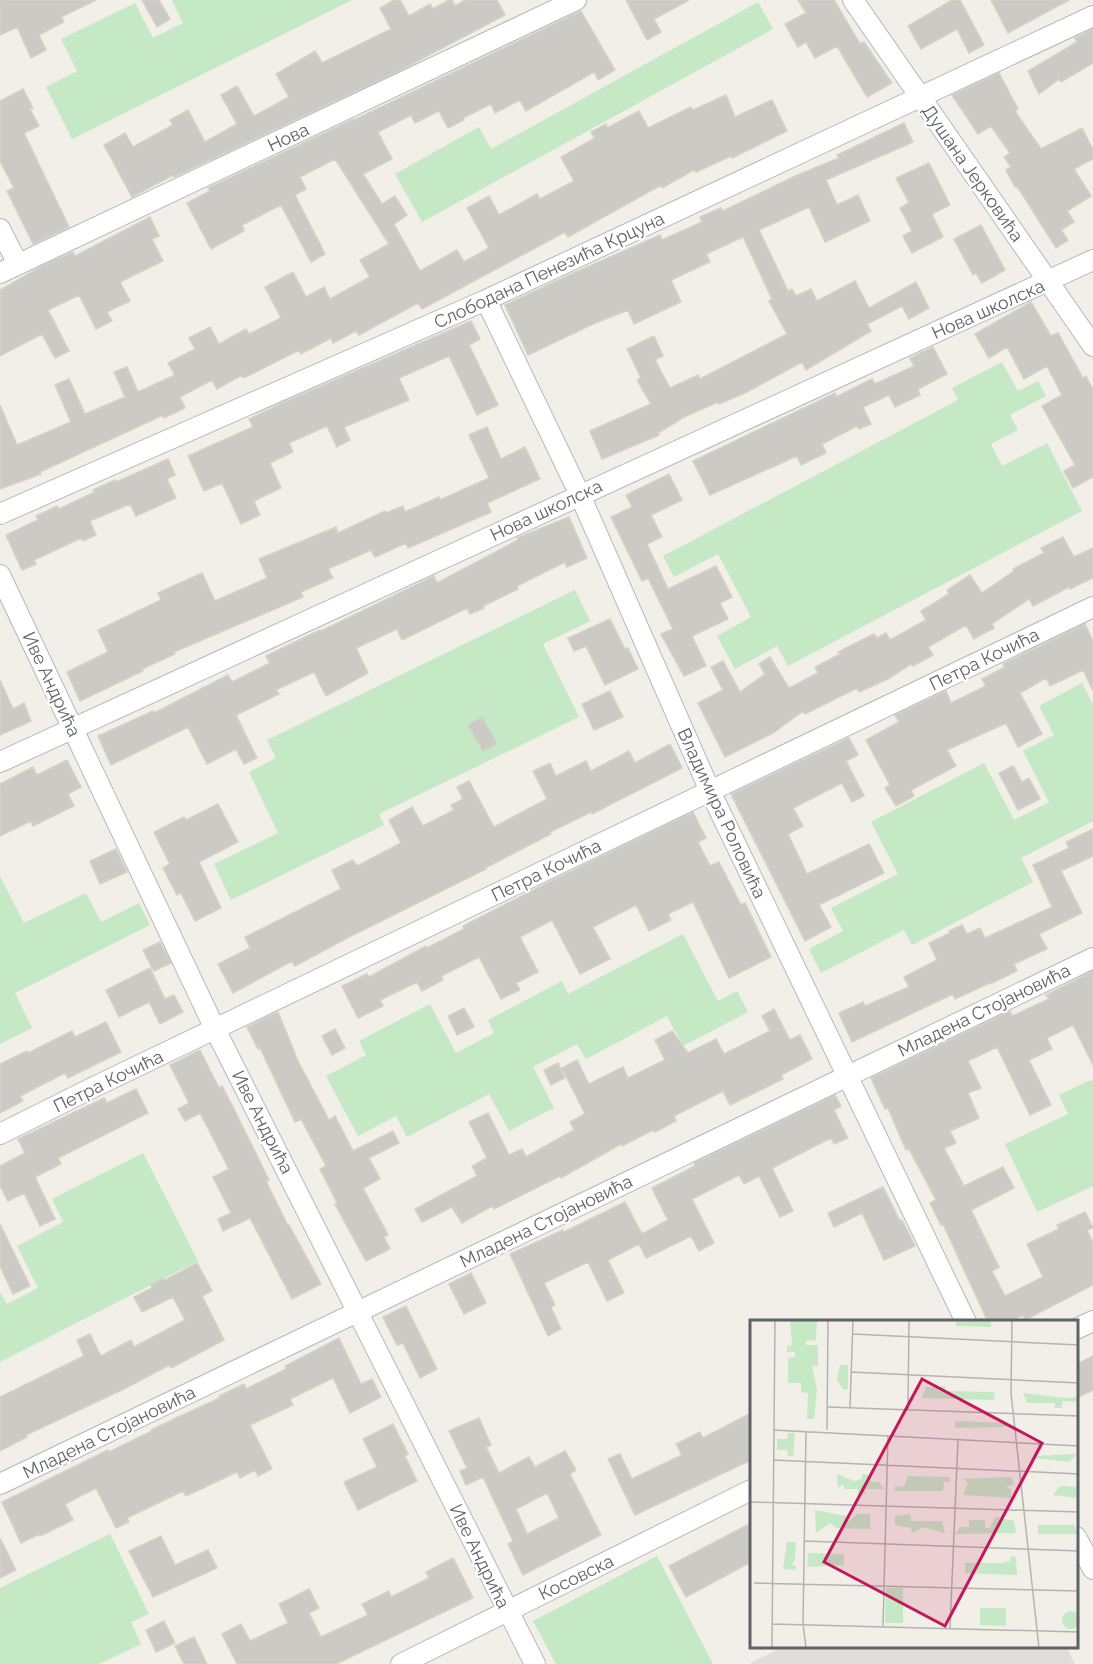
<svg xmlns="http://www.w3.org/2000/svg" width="1093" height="1664" viewBox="0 0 1093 1664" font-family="Raleway,sans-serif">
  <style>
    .industrial { fill: #e0deda }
    .green { fill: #c5e8c5 }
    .building { fill: #cccac5; stroke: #d6d1c6; stroke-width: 1.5; fill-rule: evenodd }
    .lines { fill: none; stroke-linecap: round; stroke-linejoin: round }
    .street-casing { stroke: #b5b8bc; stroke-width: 22 }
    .street { stroke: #fff; stroke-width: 20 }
    .labels { text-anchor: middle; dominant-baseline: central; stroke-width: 4.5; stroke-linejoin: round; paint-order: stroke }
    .street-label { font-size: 18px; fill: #5f6368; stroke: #fff }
    .inset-road { fill: none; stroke: #b3b3b1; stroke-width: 1.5 }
    .view { fill: #c2185b; fill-opacity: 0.15; stroke: #c2185b; stroke-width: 3 }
    .inset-edge { fill: none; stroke: #5f6368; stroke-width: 3 }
  </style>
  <rect width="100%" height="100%" fill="#f1efe8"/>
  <!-- industrial -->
  <path class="industrial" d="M781,1648H1067L1075,1664H749Z"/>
  <!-- green -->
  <path class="green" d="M172,0H352L72,139L46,87L77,71L61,39L135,3L153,38L183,23Z
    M758,2L773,29L422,222L395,174L479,127L491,149Z
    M1002,362L1018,391L1038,381L1046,396L1010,415L1018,430L991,444L1002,466L1047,443L1082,511L788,666L777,646L735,669L717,636L751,617L718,554L674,577L663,556L958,400L952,388Z
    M575,590L590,621L543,644L579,717L379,814L384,825L231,900L214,864L278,833L249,772L276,758L267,740Z
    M1082,683L1093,704V821L1021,858L1033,882L912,945L904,930L821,973L809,949L843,931L831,908L898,874L871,822L984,763L1014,820L1049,802L1023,751L1054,735L1039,706Z
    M0,876L24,923L86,893L101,922L139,903L150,925L15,993L32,1028L0,1044Z
    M683,934L718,1001L737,991L748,1012L683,1046L667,1016L586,1059L577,1044L533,1067L554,1108L509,1131L489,1094L407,1137L396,1116L358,1136L326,1076L366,1055L359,1041L430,1004L456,1053L494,1033L488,1020L562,981L568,994Z
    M1093,1079V1186L1037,1212L1005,1144L1068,1114L1059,1095Z
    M143,1153L198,1261L0,1362V1292L7,1304L38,1288L17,1246L63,1222L52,1199Z
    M110,1534L149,1614L131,1622L141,1644L99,1664H0V1588Z
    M657,1556L713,1664H556L533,1621Z"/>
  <!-- building -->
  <path class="building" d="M0,0H96L61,17L64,22L39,35L46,50L31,58L17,27L0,35Z
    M142,0H159L170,19L157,27Z
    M394,0H400L409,16L430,4L433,9L449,0H452L455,6L465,0H497L505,15L397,72L174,177L173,175L132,197L104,145L125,133L133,147L173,125L170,120L188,110L205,142L237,124L221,95L237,86L254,116L289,97L276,74L315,51L322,63L391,29L380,8Z
    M626,0H689L654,19L661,32L647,40Z
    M798,0H834L860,44L864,42L892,83L867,97L837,46L815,58L806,42L798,47L785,24L806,13Z
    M952,0H960L984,45L969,53L957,29L921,49L908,26Z
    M991,0H1069L1008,33Z
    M581,11L615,70L598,80L594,72L526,111L520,100L495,113L491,104L463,118L464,120L448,128L439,111L415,123L411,115L378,132L392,159L363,174L382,204L395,196L407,215L394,224L420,271L457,250L464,262L489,248L467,208L489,196L499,215L537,194L540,199L574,181L561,157L595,138L591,132L606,124L607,128L639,111L648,128L691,107L693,110L726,95L735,117L772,100L787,131L732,158L731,156L696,172L694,170L662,188L661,185L568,237L565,232L422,309L418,303L359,335L356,331L333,343L331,338L301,354L299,350L244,378L242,375L217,389L212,380L180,397L185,408L164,418L163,415L40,472L41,474L0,489V405L17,445L71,422L55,385L69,379L85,414L125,397L114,372L127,367L138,392L175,375L168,363L195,349L189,338L210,327L219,344L246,329L249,334L281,318L265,287L293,272L306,297L324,287L330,299L370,277L360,260L389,244L335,159L300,177L306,189L295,195L325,254L311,262L281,205L242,225L244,231L211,249L187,203L210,191L208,188L354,119V120Z
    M1093,29V63L1061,82L1059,79L1039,94L1028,71L1077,42L1075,38Z
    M999,73L1018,109L1015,111L1041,149L1082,128L1093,150V159L1074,169L1091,196L1067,211L1074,222L1061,230L1068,240L1056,248L1017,186L1015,187L1006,170L1011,167L1004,157L1010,153L991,126L978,134L952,95Z
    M23,89L33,108L30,109L39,126L24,133L69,227L33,244L7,191L14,188L0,161V101Z
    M904,123L913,142L826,180L837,205L858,195L870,221L825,242L809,207L759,230L788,291L792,289L796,296L811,289L817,301L855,281L869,308L916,282L929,308L909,319L902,306L867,324L871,331L806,370L802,362L747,392L719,404L718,402L684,417L658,433L659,435L602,459L590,431L651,404L637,380L641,378L627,349L654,336L663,356L655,360L670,388L698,375L700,379L787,334L769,301L772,299L743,237L706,254L710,262L671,280L681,302L634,324L628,310L593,324L528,355L505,305L567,276L660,235L662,240L702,222L700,217L721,208L723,211L793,177L839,158L837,155Z
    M929,163L950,205L932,214L943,237L912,253L903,236L912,231L900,208L909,203L896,178Z
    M150,217L159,236L152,239L163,261L120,282L130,301L107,312L112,321L96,329L79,295L48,310L69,351L55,358L42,334L0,356V290L44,265L73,252L75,256Z
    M981,225L1005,270L982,283L976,273L973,275L954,239Z
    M1031,302L1051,336L1058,333L1083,378L1086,376L1093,390V477L1073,488L1064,471L1075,465L1042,406L1062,395L1047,366L1024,379L1007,347L989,358L975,334Z
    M471,321L480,339L469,345L498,405L477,415L449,356L399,378L409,400L344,427L350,440L337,447L327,426L289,443L293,452L270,463L281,488L254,501L260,515L241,524L222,483L204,491L188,456L253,427L249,419L280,404Z
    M933,347L947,374L918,389L920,395L895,407L889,395L863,407L871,424L859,429L857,426L822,444L826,453L801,465L797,456L710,495L693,461L835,393L836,397L872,379L875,384L914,366L910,358Z
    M487,427L501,459L525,447L540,479L487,503L491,512L408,548L406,543L375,557L371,550L328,569L333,578L301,592L303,597L174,652L175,654L142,669L143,671L80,701L67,672L108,652L98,630L161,600L158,593L202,573L215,601L267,578L259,559L336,527L338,533L385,511L386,513L403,506L405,512L439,497L440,500L489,478L469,435Z
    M168,459L175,475L167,479L176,498L136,516L130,504L90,521L96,535L83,541L81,538L34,560L36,564L22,570L6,535L38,520L36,516L57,506L59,509L95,492L93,490L115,480L116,482Z
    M669,474L682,500L651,515L662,537L647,544L668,589L716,566L732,597L720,603L728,619L692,636L706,666L684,676L661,634L673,629L648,578L642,581L611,517L632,507L626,495Z
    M569,517L587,558L567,567L565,562L517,586L518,589L483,606L484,608L470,614L467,608L402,640L397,629L356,648L368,673L326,696L314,672L276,690L279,694L236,715L257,758L244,764L236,749L207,764L188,727L111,765L98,736L153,711L154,713L228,675L232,682L270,663L266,656L299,640L320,630L321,631L434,576L437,583L518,540L517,538Z
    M1063,537L1074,557L1093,548V578L1070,589L1069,587L1033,606L1029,599L992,624L994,628L974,639L966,625L928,647L933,655L913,666L911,664L888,679L859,692L857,688L805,714L803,711L773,733L725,757L698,703L723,690L711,667L723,661L740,692L765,674L759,664L770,657L789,688L818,673L815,667L840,654L838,652L874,634L877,638L886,633L890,640L926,620L921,611L949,594L947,590L970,575L982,593L1014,571L1013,569L1044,553L1041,548Z
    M610,619L625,649L628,648L638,669L605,685L586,646L574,651L568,638Z
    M1085,624L1093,641V691L1083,670L1050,686L1046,678L1020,693L1042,734L1018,747L1006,723L947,750L956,766L911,790L914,796L896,806L885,788L890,785L866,740L899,722L895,715L946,691L951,703L986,686L982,679L1005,667L1003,664Z
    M0,680L13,709L24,703L31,721L0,735Z
    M610,691L623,717L594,730L582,704Z
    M482,717L497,744L483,751L468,725Z
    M849,738L858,755L846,761L864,796L852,802L842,783L793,808L803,826L788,834L807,874L869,844L884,873L819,905L831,927L805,941L731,794Z
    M670,744L682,768L592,814L591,812L550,832L551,834L485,868L486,869L349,937L295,966L292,961L233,993L218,964L250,948L245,937L341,889L332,870L353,860L357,866L401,843L389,820L412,807L423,826L454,810L451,805L463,799L457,787L469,781L494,827L547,799L533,771L550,763L556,776L586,761L591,771L629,751L635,763Z
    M67,760L81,787L68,794L74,806L33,826L31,821L0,836V784L33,767L37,775Z
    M1013,766L1022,782L1029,778L1040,799L1018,810L999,773Z
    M218,804L238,842L199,862L221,908L195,921L181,893L177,895L163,868L170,864L154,832L184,817L186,820Z
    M693,812L706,838L698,842L710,866L719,862L741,905L745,903L771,957L729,978L693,902L668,914L671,920L649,931L636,905L593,927L610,959L580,974L552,920L520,937L538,972L516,983L520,990L501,999L479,957L441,976L443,980L422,991L417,982L380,1000L383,1006L358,1018L342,986L367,974L369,977L426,946L427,948L464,929L463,926L549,882Z
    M1093,829V856L1061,871L1082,913L1039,934L1047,949L1014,964L1017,971L992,983V982L955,999L953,994L852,1042L839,1013L863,1002L865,1006L909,987L904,977L937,960L929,943L950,933L949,931L962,925L967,934L980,928L985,938L1052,907L1033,865L1069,848L1066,842Z
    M116,849L127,872L100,884L90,861Z
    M160,942L171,963L154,971L143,950Z
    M150,968L165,999L174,995L183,1012L160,1024L149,1002L119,1017L106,990Z
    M1093,971V1065L1073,1025L1047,1038L1052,1049L1029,1060L1051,1105L1030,1115L997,1047L968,1061L981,1088L968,1093L979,1118L950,1131L956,1143L944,1148L964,1186L1003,1167L1014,1188L971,1210L999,1267L992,1271L1005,1296L1043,1277L1027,1244L1059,1229L1057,1225L1085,1212L1093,1228L1087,1230L1093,1243V1285L1025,1320L1023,1315L1010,1322H988L943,1224L941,1225L930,1203L936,1200L909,1149L906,1150L888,1108L885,1109L871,1078L1010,1011L1012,1016L1049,999L1046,995Z
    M464,1008L474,1027L457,1035L448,1016Z
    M774,1009L790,1040L800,1035L812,1059L781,1075L783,1079L730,1105L723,1091L674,1116L676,1121L655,1132L653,1130L622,1146L621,1144L561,1178L560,1176L494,1209L492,1206L462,1223L452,1207L422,1222L415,1209L477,1176L472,1166L487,1158L469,1122L488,1113L509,1155L522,1149L526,1157L574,1130L570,1122L585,1114L562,1068L577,1060L589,1084L623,1067L628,1078L665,1060L655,1040L672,1031L688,1053L716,1039L724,1054L770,1031L762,1016Z
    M278,1012L298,1061L329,1120L335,1116L353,1151L393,1131L399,1143L369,1158L380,1179L363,1188L388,1235L384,1237L390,1249L366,1261L335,1204L337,1203L320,1169L326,1166L301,1119L295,1122L260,1048L258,1049L247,1027Z
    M106,1022L121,1052L68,1078L65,1073L20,1096L23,1101L0,1113V1064L27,1051L28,1053L72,1031L75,1037Z
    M335,1029L345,1048L332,1055L322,1036Z
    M200,1050L219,1088L222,1086L234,1109L269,1180L266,1181L288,1226L289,1225L321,1284L292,1299L250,1218L223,1231L218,1219L231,1213L213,1177L229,1169L200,1113L185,1121L178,1109L189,1103L170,1065Z
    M558,1063L565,1078L551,1085L544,1070Z
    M136,1089L148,1113L58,1158L61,1164L35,1177L55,1219L40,1226L24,1193L8,1201L0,1186V1166L25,1153L18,1139L104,1098L107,1103Z
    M835,1095L841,1106L834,1110L848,1138L834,1144L831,1138L772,1168L793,1211L780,1217L759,1176L744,1184L739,1175L692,1199L714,1243L699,1251L691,1236L646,1258L639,1244L608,1260L624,1293L607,1301L588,1262L544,1283L555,1305L551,1307L561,1329L548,1336L510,1254L563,1230L564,1232L625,1202L642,1234L668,1220L652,1188L695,1166L694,1163Z
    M883,1187L900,1221L902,1220L915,1246L884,1260L862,1213L834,1227L828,1213Z
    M0,1224L30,1286L13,1294L0,1266Z
    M197,1263L212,1291L202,1296L224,1340L171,1368L169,1365L128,1387L26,1435L27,1437L0,1451V1397L84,1356L77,1340L90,1334L101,1356L131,1340L134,1347L185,1320L173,1297L142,1312L134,1297L152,1288L151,1285L163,1278L165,1280Z
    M471,1273L486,1303L464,1314L449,1284Z
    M406,1306L437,1369L420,1378L403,1343L397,1345L383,1317Z
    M339,1338L361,1384L372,1379L381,1397L350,1413L333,1378L290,1399L293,1405L250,1425L272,1469L258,1476L255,1470L240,1478L237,1472L186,1496L183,1491L127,1518L129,1522L116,1528L96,1488L65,1504L73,1520L40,1536V1534L21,1543L2,1502L108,1450L109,1452L152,1431L151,1430L176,1418L220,1398L219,1396L244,1384L246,1389L286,1369L285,1366Z
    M1093,1356V1390L1077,1398V1364Z
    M751,1413V1460L635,1515L608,1459L620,1454L632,1479L682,1455L676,1444L700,1432L703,1438Z
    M479,1418L491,1445L486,1447L499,1473L529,1457L535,1467L565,1451L576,1470L570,1474L601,1535L523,1575L508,1544L513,1541L483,1477L466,1485L460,1471L467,1468L449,1431ZM547,1493L559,1518L527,1534L516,1509Z
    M393,1424L408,1454L405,1456L417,1481L358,1510L344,1482L377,1467L363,1439Z
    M751,1523V1562L686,1597L669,1566Z
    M161,1536L175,1565L208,1550L217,1568L153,1597L129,1551Z
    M0,1538L16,1570L0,1578Z
    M453,1558L473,1598L336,1664H237L222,1634L241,1624L250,1641L288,1623L279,1604L309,1589L319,1608L309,1613L321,1637L368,1615L362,1604L389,1591L391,1597L429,1578L426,1572Z
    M164,1621L175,1643L156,1652L146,1630Z
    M194,1637L207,1664H184L175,1646Z"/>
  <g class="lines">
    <defs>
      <path id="street" d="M853,0L1093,346
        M0,229L18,264
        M0,273L576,0
        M486,300L580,495L710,791L966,1322
        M0,514L486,300L1093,16
        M0,575L215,1029L535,1664
        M0,762L1093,260
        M0,1134L94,1087L1093,607
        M1076,1329L1093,1321
        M0,1484L1093,958
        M1076,1537L1093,1569
        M401,1664L751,1490"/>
    </defs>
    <!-- street casing -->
    <use href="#street" class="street-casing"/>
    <!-- street -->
    <use href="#street" class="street"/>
  </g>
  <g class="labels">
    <!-- street labels -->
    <g class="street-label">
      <text transform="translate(288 137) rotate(-25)">Нова</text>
      <text transform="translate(973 173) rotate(55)">Душана Јерковића</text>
      <text transform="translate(549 270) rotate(-25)">Слободана Пенезића Крцуна</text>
      <text transform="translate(988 309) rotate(-24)">Нова школска</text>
      <text transform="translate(546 510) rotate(-25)">Нова школска</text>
      <text transform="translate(984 659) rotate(-26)">Петра Кочића</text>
      <text transform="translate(52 684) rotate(65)">Иве Андрића</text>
      <text transform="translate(722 813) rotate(65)">Владимира Роловића</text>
      <text transform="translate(546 870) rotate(-26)">Петра Кочића</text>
      <text transform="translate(984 1010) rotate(-26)">Младена Стојановића</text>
      <text transform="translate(108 1081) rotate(-26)">Петра Кочића</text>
      <text transform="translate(263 1122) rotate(63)">Иве Андрића</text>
      <text transform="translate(546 1221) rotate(-26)">Младена Стојановића</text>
      <text transform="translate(109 1432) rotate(-26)">Младена Стојановића</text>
      <text transform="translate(480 1556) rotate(64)">Иве Андрића</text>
      <text transform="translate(576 1577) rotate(-26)">Косовска</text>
    </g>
  </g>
  <!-- overview -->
  <g transform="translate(750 1320)">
    <rect width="328" height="328" fill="#f1efe8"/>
    <path d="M40,0H67L66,20L56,21V25H68V46H62L67,70L64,99H57L58,73L51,72V63H38V38L45,37V32H37V26L42,25ZM241,0V7L206,6V2ZM90,45H98V69H93L87,60ZM191,66H195V71L245,72L244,80L172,78L176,67H186L190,72ZM273,73L315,78L328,77V73V82L312,81V88H305V83H277ZM205,101L255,103V107L205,108ZM38,113H45L43,136H38L37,130H27V119H37ZM327,134L319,142L285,138V136ZM87,154L104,161L112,159V154L121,155V162H129L134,169H116L115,174H108V169H94V164L88,167ZM158,156L200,157V162H194L193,171H144L145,166L154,167ZM261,157L264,164L255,168L261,169V178L213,175L218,162L212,159ZM310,166L328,167V178L303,175ZM65,190L96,196L97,203L107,194H120V209L87,208L80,203L66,213ZM160,194L161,201H192L195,214L174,207L162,213L161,208L145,205V196ZM245,197L264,201L266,213L205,214L210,207H219V200H235V208H240ZM288,205H324L328,214H288ZM37,222H46L45,240L41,245H46L45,250L33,249ZM58,233L94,234V245L57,247ZM261,236L266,237L267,255L215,253V243H252L260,241ZM136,268H153V303H135ZM230,288H256V306L230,305ZM312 300a9 9 0 1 1 18 0a9 9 0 1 1-18 0Z" fill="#c5e8c5"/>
    <path class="inset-road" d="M262,0L261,73L289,328M103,14L329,25M101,52L329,63M78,87L329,96M100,87L103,0M158,89L159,0M23,110L329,126M77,110L78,0M56,111L53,304L56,328M23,140L329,154M0,182L329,192M55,221L329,231M4,263L329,271M22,304L329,312M133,306L138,115M200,308L208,120M22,327L25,0"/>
    <path class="view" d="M172,59L292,123L195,306L74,242Z"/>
    <rect width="328" height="328" class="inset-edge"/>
  </g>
</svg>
